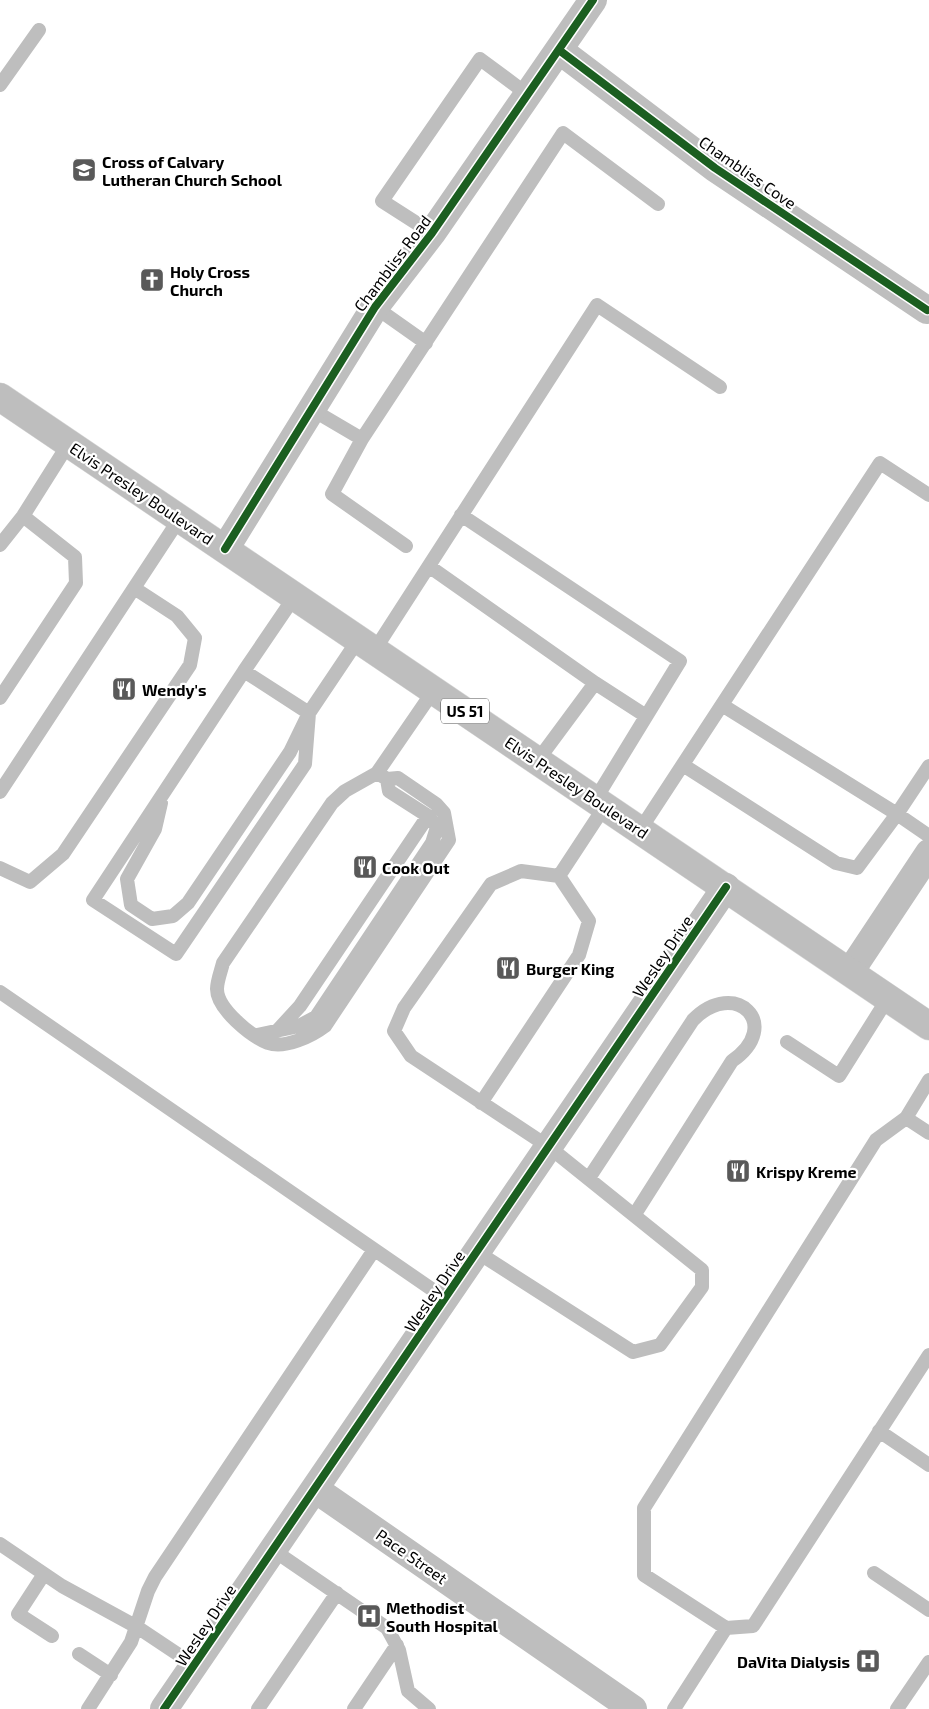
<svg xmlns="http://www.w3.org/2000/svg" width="929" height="1709" viewBox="0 0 929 1709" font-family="'Exo 2',sans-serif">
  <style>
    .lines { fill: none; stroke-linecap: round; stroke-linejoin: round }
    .primary-casing { stroke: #dbdbdb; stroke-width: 29 }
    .lane { stroke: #bebebe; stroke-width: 14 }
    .street { stroke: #bebebe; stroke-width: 28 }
    .primary { stroke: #bebebe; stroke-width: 28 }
    .cycleway-casing { stroke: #fff; stroke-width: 11 }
    .cycleway { stroke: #1b5e20; stroke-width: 8 }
    .labels { text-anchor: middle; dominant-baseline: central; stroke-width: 4.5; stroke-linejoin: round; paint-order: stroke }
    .shield { fill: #fff; stroke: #4c4c4c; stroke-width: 1 }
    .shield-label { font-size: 15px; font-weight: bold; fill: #000 }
    .poi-label { font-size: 16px; font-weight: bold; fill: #000; stroke: #fff; text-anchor: start }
    .street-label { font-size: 16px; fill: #000; stroke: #fff }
  </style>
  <rect width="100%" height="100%" fill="#fff"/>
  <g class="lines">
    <defs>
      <path id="primary" d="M0,397L929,1026"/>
    </defs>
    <!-- primary casing -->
    <use href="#primary" class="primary-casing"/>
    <!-- lane -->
    <path class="lane" d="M0,85L39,30
      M432,233L382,201L480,59L527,94
      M375,307L426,343
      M311,409L362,439L563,133L658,204
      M362,439L332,494L406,546
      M461,515L680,661L595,800
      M0,545L23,516L69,443
      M430,567L595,683L538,760
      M374,651L597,305L720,387
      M244,671L309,713L305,764L176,954L93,900Z
      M244,671L295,596
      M595,683L646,716
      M0,698L76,583L75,557L23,516
      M683,765L836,863L857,868L897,814L722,705
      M929,766L897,814L929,836
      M377,773L387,779L398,778L436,804L444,813L449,840L325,1026C312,1036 285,1049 268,1043C251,1036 217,1009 217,989C217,981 221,971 223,963L332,803L345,791L377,773L434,690
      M0,792L180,518
      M161,803L155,829L127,879L131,905L152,919L173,916L188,903L290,752L309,713L358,640
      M640,830L880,463L929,495
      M0,868L30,882L63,854L190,665L195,638L177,616L134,588
      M0,992L446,1299
      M277,1031L300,1006L428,816
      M257,1035L299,1026L316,1017L432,843L437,827L428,816L389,791L387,779
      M787,1042L839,1076L888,998
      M929,1080L906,1118L876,1140L644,1508V1575L726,1628L753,1626L929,1355
      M481,1103L579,955L589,921L559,876
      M906,1118L929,1133
      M589,1178L693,1020C735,977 784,1025 732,1061L635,1214
      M477,1252L633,1352L660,1345L702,1287V1270L549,1147L411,1056L394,1031L404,1008L491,884L521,871L559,876L605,806
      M879,1431L929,1465
      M0,1544L62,1586L137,1627L194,1665
      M273,1550L387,1628L399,1650L408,1691L429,1709
      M874,1573L929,1610
      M44,1574L18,1614L52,1636
      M79,1654L111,1675
      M88,1709L131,1642L148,1591L155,1577L374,1250
      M258,1709L337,1593
      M354,1709L397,1645
      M674,1709L726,1628
      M897,1709L929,1662"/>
    <!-- street -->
    <path class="street" d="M559,50L715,168L927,310
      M225,549L375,307L432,233L593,0
      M850,972L929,853
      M315,1489L633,1709
      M164,1709L726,887"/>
    <!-- primary -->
    <use href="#primary" class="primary"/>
    <defs>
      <path id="cycleway" d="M559,50L715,168L927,310
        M225,549L375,307L432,233L593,0
        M164,1709L726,887"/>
    </defs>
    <!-- cycleway casing -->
    <use href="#cycleway" class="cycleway-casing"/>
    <!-- cycleway -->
    <use href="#cycleway" class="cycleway"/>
  </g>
  <!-- icons -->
  <defs>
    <symbol id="school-square" viewBox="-11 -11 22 22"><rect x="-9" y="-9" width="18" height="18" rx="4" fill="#595959" stroke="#fff"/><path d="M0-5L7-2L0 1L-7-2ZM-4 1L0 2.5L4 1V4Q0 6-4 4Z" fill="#fff"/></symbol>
    <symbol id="church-square" viewBox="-11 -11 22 22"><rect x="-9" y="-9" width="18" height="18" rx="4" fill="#595959" stroke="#fff"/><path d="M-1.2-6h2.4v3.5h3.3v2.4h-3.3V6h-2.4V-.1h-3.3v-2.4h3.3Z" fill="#fff"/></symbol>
    <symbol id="restaurant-square" viewBox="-11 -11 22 22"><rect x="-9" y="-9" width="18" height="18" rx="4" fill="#595959" stroke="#fff"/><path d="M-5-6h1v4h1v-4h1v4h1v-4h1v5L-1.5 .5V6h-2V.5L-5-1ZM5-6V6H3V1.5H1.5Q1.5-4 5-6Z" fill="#fff"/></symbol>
    <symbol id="hospital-square" viewBox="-11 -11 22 22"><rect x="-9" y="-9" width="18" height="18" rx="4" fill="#595959" stroke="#fff"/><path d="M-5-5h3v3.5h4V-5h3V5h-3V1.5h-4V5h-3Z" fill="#fff"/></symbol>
  </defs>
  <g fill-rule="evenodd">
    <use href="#school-square" x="70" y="156" width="28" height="28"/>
    <use href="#church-square" x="138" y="266" width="28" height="28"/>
    <use href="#restaurant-square" x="110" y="675" width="28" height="28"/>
    <use href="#restaurant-square" x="351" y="853" width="28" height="28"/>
    <use href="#restaurant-square" x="494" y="954" width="28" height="28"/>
    <use href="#restaurant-square" x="724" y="1157" width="28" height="28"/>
    <use href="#hospital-square" x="355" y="1602" width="28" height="28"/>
    <use href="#hospital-square" x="854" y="1647" width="28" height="28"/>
  </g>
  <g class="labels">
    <!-- shield labels -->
    <rect class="shield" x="441" y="698.5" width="48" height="25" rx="4"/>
    <g class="shield-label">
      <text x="465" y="711">US 51</text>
    </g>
    <!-- poi labels -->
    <g class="poi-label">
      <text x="102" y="161">Cross of Calvary<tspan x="102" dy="18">Lutheran Church School</tspan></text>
      <text x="170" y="271">Holy Cross<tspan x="170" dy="18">Church</tspan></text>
      <text x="142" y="689">Wendy's</text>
      <text x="382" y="867">Cook Out</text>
      <text x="526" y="968">Burger King</text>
      <text x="756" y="1171">Krispy Kreme</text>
      <text x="386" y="1607">Methodist<tspan x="386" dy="18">South Hospital</tspan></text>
      <text x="850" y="1661" text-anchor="end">DaVita Dialysis</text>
    </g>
    <!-- street labels -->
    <g class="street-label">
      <text transform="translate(748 172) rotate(35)">Chambliss Cove</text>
      <text transform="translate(392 263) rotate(-53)">Chambliss Road</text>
      <text transform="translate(142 493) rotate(34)">Elvis Presley Boulevard</text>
      <text transform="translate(577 787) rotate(34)">Elvis Presley Boulevard</text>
      <text transform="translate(662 956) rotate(-56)">Wesley Drive</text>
      <text transform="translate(434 1291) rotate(-56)">Wesley Drive</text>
      <text transform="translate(412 1556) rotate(35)">Pace Street</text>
      <text transform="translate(205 1625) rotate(-56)">Wesley Drive</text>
    </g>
  </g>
</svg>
